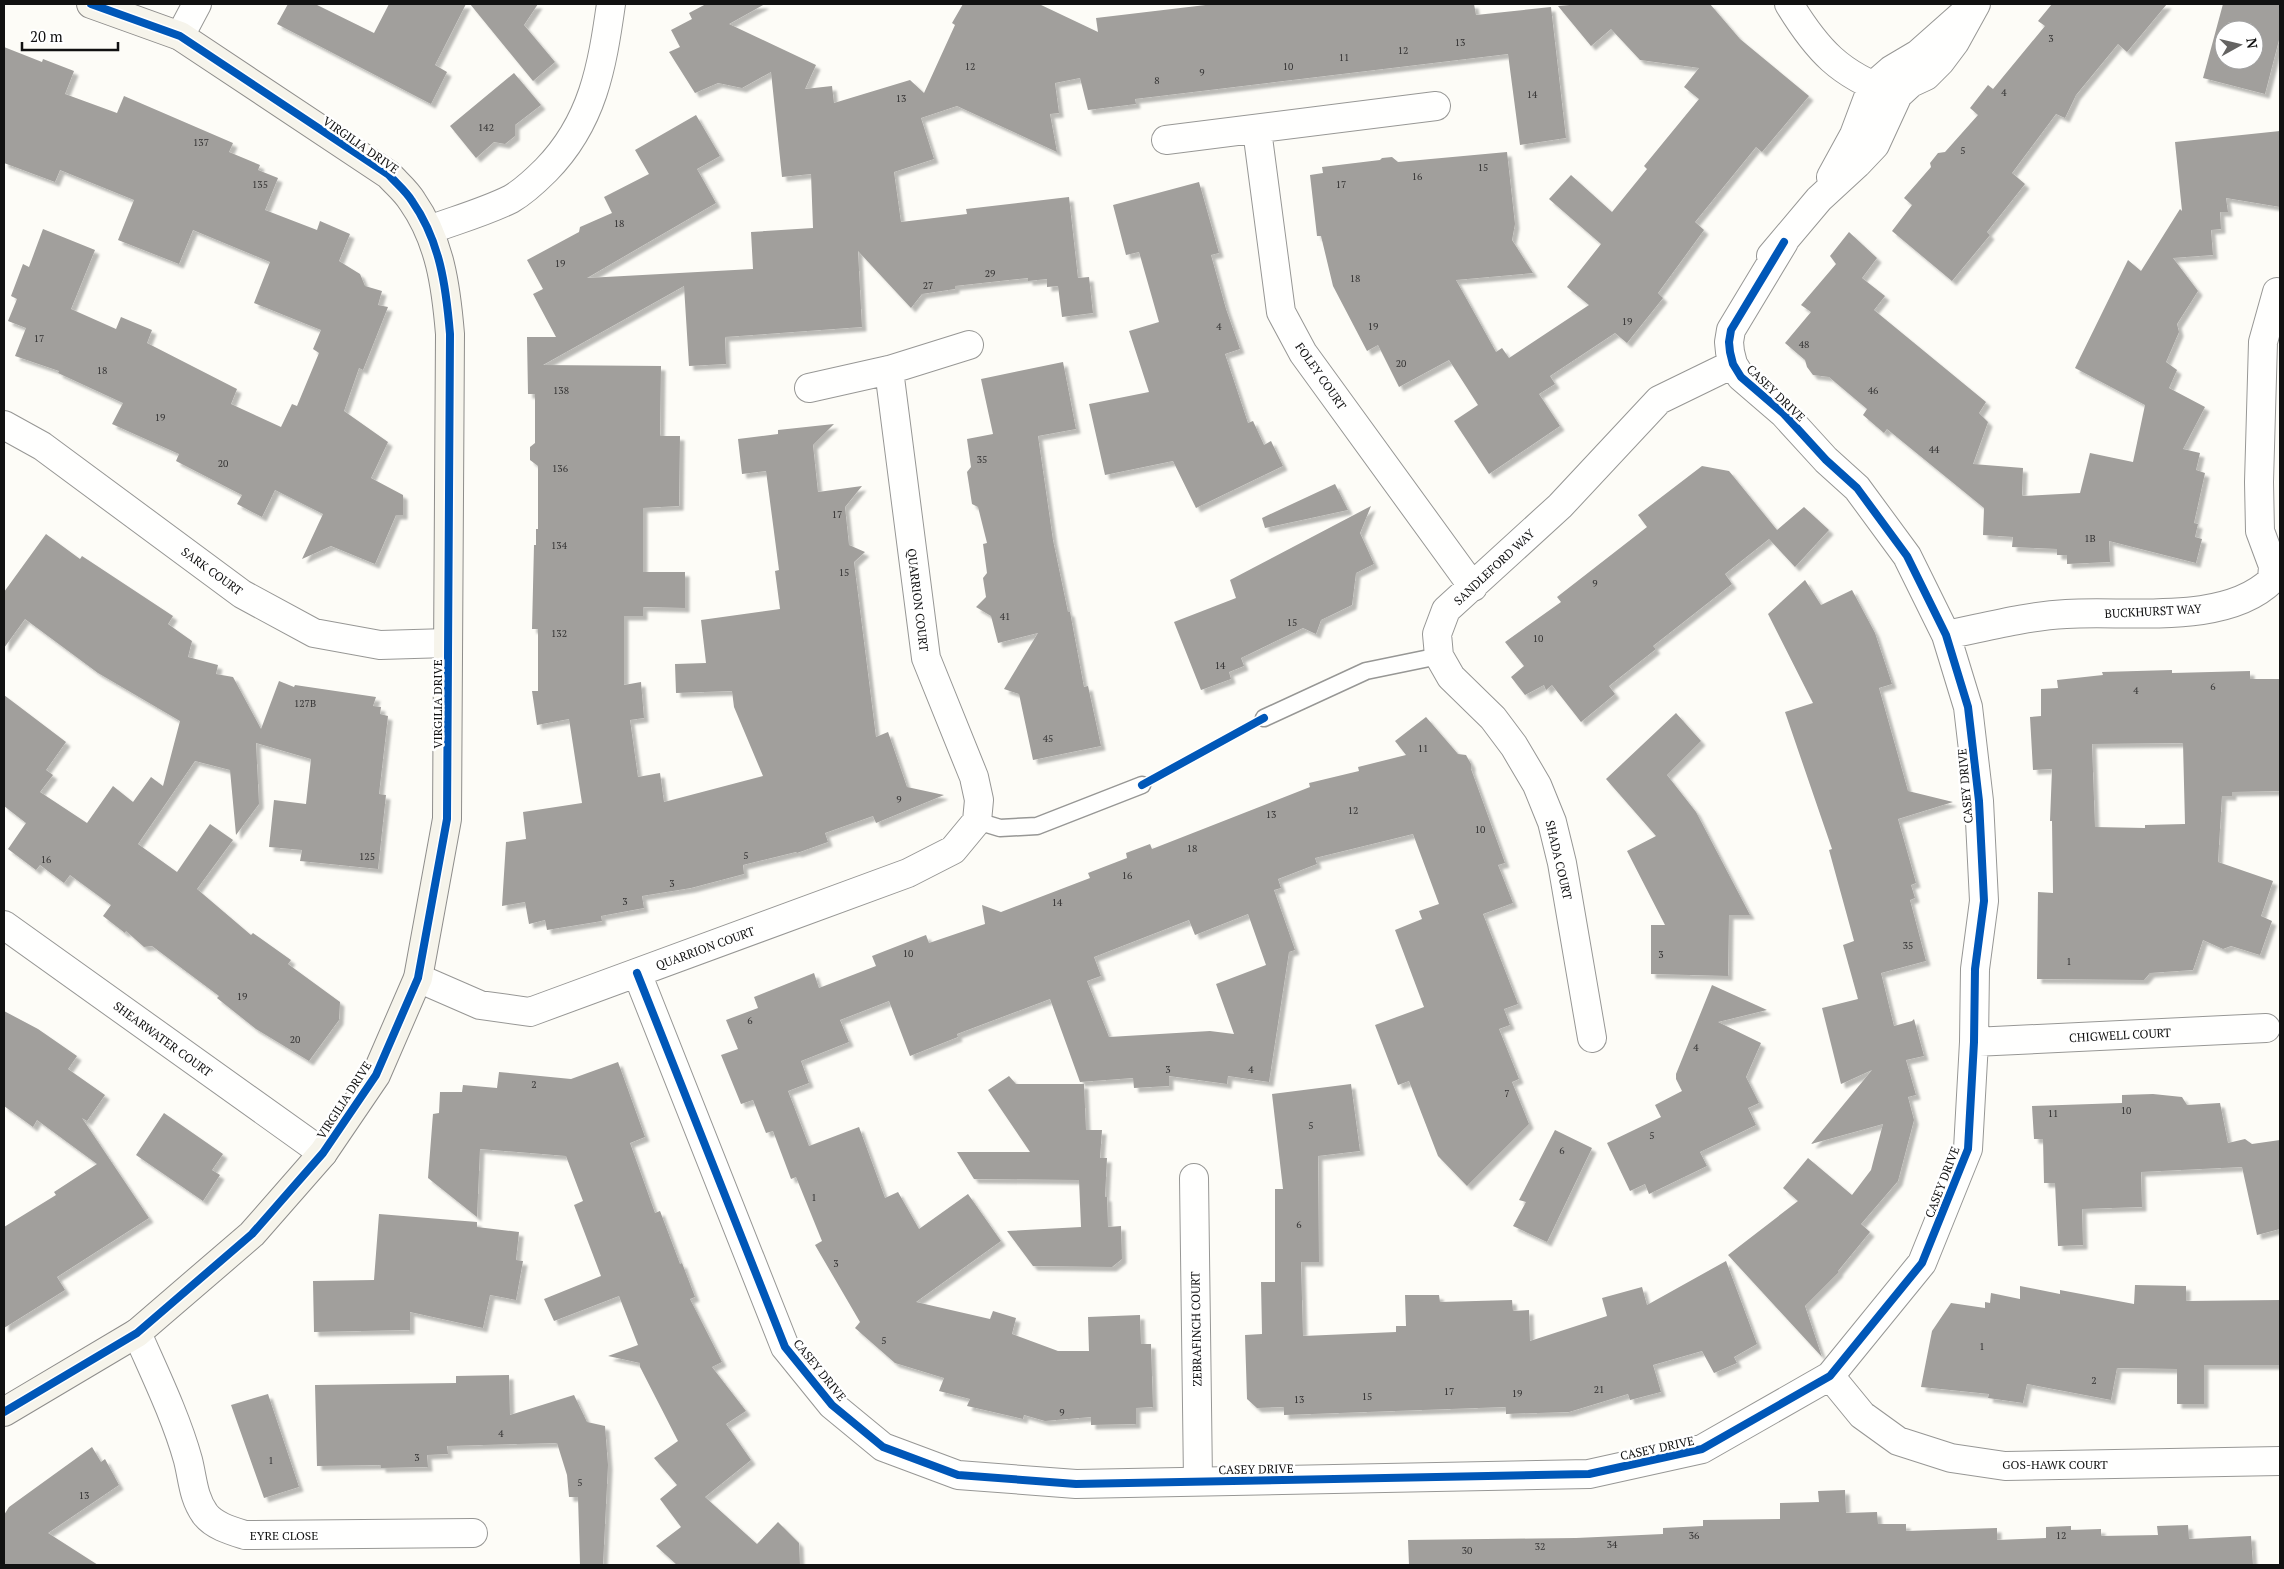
<svg xmlns="http://www.w3.org/2000/svg" width="2284" height="1569" viewBox="0 0 2284 1569" font-family="'PT Serif',serif">
  <style>
    .building { fill: #a19f9c; fill-rule: evenodd; filter: url(#shadow) }
    .lines { fill: none; stroke-linecap: round; stroke-linejoin: round }
    .lane-casing { stroke: #979795; stroke-width: 19 }
    .street-casing { stroke: #979795; stroke-width: 30 }
    .secondary-casing { stroke: #8e8d8b; stroke-width: 30 }
    .lane { stroke: #fffffe; stroke-width: 16 }
    .street { stroke: #fffffe; stroke-width: 28 }
    .secondary { stroke: #f6f4eb; stroke-width: 28 }
    .cycleway-casing { stroke: #fff; stroke-width: 11 }
    .cycleway { stroke: #0057b8; stroke-width: 8 }
    .labels { text-anchor: middle; dominant-baseline: central; stroke-width: 5; stroke-linejoin: round; paint-order: stroke }
    .number-label { font-size: 10px; fill: #353434 }
    .street-label { font-size: 12px; fill: #111; stroke: #fff }
  </style>
  <defs>
    <filter id="shadow"><feDropShadow dx="4.5" dy="4.5" stdDeviation="1" flood-color="#0004"/></filter>
  </defs>
  <rect width="100%" height="100%" fill="#fdfcf7"/>
  <!-- building -->
  <path class="building" d="M288,4H315L374,33L389,4H466L435,65L447,72L431,104L277,24Z
    M470,4H538L524,25L555,62L533,81Z
    M706,4H765L729,24L816,65L805,89L832,86L834,103L910,80L924,93L955,25L952,23L963,4H1039L1098,32L1096,18L1214,4H1474L1476,15L1551,7L1566,138L1520,145L1508,54L1135,99L1136,104L1088,110L1080,78L1055,83L1059,113L1050,114L1057,152L957,106L921,118L934,159L894,172L901,222L967,214L966,209L1069,197L1078,278L1089,277L1093,313L1062,317L1058,286L1047,287V279L1028,281V278L955,286V289L922,294L911,308L858,251L862,327L725,337L726,364L689,366L684,286L543,365L661,366L660,436H680L679,506L643,508V572H685V608L643,607V616H624V685L641,682L644,718L630,720L638,777L660,773L664,802L763,776L734,707L732,691L676,693L675,664L706,663L701,620L780,609L775,571L779,570L766,471L742,474L738,439L778,434V430L834,424L813,445L818,492L862,486L845,507L849,545L865,552L854,562L876,737L888,732L907,787L944,795L876,823L873,816L825,833L828,842L797,853L796,852L743,865L744,874L691,888L642,896L644,908L601,916L602,921L547,930L545,920L529,924L525,902L502,906L506,842L526,839L523,812L582,803L569,719L537,725L532,691H538V629H532L534,545H536V529H538V466L530,460V447L535,443V394H528L527,337H556L533,294L543,289L527,260L579,232L580,227L612,213L604,197L649,174L635,150L696,115L720,156L697,169L716,203L587,278L753,269L751,232L813,228L811,174L782,177L771,72L742,88L718,83L695,93L669,52L680,47L671,30L692,19L689,13Z
    M1581,4H1710L1740,39L1809,96L1762,152L1756,147L1695,222L1704,230L1658,293L1663,298L1627,343L1615,333L1550,376L1555,384L1539,394L1560,426L1489,474L1454,421L1478,405L1449,360L1399,387L1378,345L1367,351L1333,286L1321,236H1317L1310,175L1323,173L1322,167L1380,160L1382,158L1392,157L1398,162L1507,152L1515,224L1512,240L1533,273L1456,280L1496,352L1502,348L1509,358L1589,305L1567,287L1601,244L1549,199L1571,175L1612,212L1647,169L1644,166L1699,99L1684,87L1699,68L1640,60L1611,29L1591,46L1558,6Z
    M2052,4H2167L2127,52L2118,44L2076,95L2065,118L2056,114L2012,173L2025,184L1987,232L1990,235L1952,281L1892,231L1912,205L1904,198L1931,167L1930,163L1938,153L1945,152L1978,115L1970,108L1988,85L1993,89L2045,26L2038,21Z
    M2223,4H2280V36L2265,94L2203,78ZM2224,30H2254V60H2224Z
    M4,47L42,62L43,59L74,71L65,94L117,113L124,96L233,143L229,152L260,165L258,170L278,178L265,210L317,230L320,221L350,234L339,261L360,274L365,286L382,291L378,305L388,307L363,370L359,368L344,411L388,442L371,478L403,495V515H396L375,564L331,546L302,559L323,514L275,490L262,517L237,504L242,495L176,461L179,454L112,424L123,403L58,373L59,371L15,356L26,328L8,321L17,299L11,296L23,264L29,267L43,229L95,250L71,309L116,329L121,317L152,330L147,343L237,389L231,404L281,427L292,404L297,406L319,353L313,349L321,330L254,303L270,262L193,230L179,264L118,240L134,200L60,170L55,182L4,163Z
    M514,73L541,105L515,125V136L505,144L494,142L476,158L450,126Z
    M2280,131V207L2226,198L2228,212H2220L2221,229L2211,230L2213,255L2173,258L2198,291L2177,324L2179,332L2166,362L2177,370L2169,388L2205,407L2183,449L2200,453L2196,470L2205,473L2194,523L2198,524L2195,537L2202,539L2196,563L2109,541L2110,562L2067,564V555H2057V549L2012,547L2013,537L1983,535L1984,508L1887,429L1884,433L1863,415L1867,409L1829,377L1813,375L1807,367L1805,360L1785,343L1811,312L1801,305L1836,264L1830,256L1849,232L1877,258L1862,278L1885,296L1874,310L1986,402L1979,413L1988,422L1973,464L2023,468L2022,496L2080,493L2090,453L2133,462L2145,405L2075,368L2128,260L2141,271L2180,209L2182,211L2175,142Z
    M1199,182L1219,253L1211,255L1226,309L1240,349L1225,354L1248,423L1253,421L1264,445L1271,441L1283,466L1196,508L1173,461L1105,475L1089,404L1149,392L1129,331L1159,322L1139,252L1126,255L1113,205Z
    M1063,362L1076,429L1038,436L1053,540L1068,612H1070L1084,687L1088,686L1101,746L1033,760L1019,694L1004,689L1038,633L998,643L991,616L976,607L986,597L983,578L987,573L983,544L987,543L978,507L972,504L967,472L971,467L967,439L993,434L981,379Z
    M1702,466L1729,471L1777,530L1804,507L1829,530L1795,567L1769,539L1725,574L1732,584L1653,646L1656,649L1609,686L1615,694L1581,722L1552,685L1546,690L1544,685L1525,695L1511,677L1524,666L1505,642L1561,602L1557,597L1647,527L1638,515Z
    M1335,484L1348,510L1265,528L1262,518Z
    M1371,506L1360,533L1374,564L1356,573L1352,605L1321,620L1316,634L1303,628L1241,658L1244,666L1229,672L1231,679L1201,690L1174,622L1236,598L1230,580Z
    M46,534L80,559L82,556L173,616L168,624L192,641L188,657L218,665L216,674L233,677L261,729L279,681L294,687L295,685L376,697L373,706L381,707L380,714L388,716L379,794L386,795L378,869L300,861L302,850L269,847L274,800L306,804L311,759L256,743L259,804L236,835L230,770L195,761L138,844L177,872L210,824L233,840L197,889L251,935L253,933L291,960L288,964L340,1002L339,1020L309,1061L256,1029L217,998L219,996L152,946L144,947L126,931L125,933L103,916L111,905L70,875L64,883L40,865L36,870L8,849L26,823L4,806V695L66,742L46,770L53,775L40,792L87,823L113,786L133,802L151,777L163,786L180,721L98,673L25,619L4,648V592Z
    M1805,580L1821,605L1852,590L1875,633L1892,684L1879,688L1908,791L1953,802L1898,819L1916,883L1911,885L1915,898L1910,900L1926,961L1881,973L1894,1026L1912,1021L1914,1019L1924,1056L1906,1060L1916,1095L1908,1097L1914,1120L1898,1181L1861,1224L1870,1232L1838,1271L1839,1272L1805,1306L1822,1357L1728,1255L1798,1201L1783,1188L1808,1158L1852,1195L1871,1170L1883,1124L1811,1144L1872,1070L1841,1084L1822,1008L1858,999L1843,945L1854,941L1829,850L1832,849L1785,712L1813,703L1768,614Z
    M2172,670V673L2250,671V679H2280V791L2232,792V796H2222L2218,862L2273,881L2261,916L2272,921L2260,955L2231,946L2223,949L2203,940L2193,970L2150,973L2144,980L2037,979L2038,892L2053,893L2052,821H2050L2052,769L2033,770L2030,717L2041,716V689L2058,688L2057,680L2103,675L2102,672ZM2183,743L2185,824L2145,825V828L2095,827L2092,744Z
    M1676,713L1701,741L1667,775L1696,812L1750,915H1729L1728,976L1651,974V925H1665L1627,851L1656,836L1606,779Z
    M1426,717L1458,754L1466,755L1471,764V769L1505,863L1498,865L1513,903L1483,914L1518,1004L1504,1009L1510,1025L1499,1029L1519,1079L1512,1082L1529,1124L1467,1186L1438,1156L1409,1081L1398,1085L1375,1025L1424,1007L1395,930L1422,919L1419,911L1439,904L1413,834L1315,858L1317,864L1278,879L1281,888L1274,890L1295,950L1289,952L1269,1082L1228,1076L1227,1084L1169,1076V1086L1134,1088L1133,1078L1080,1082L1050,999L957,1034L958,1037L910,1056L889,1001L840,1020L849,1042L801,1061L809,1083L788,1091L809,1146L859,1127L885,1198L898,1192L919,1229L968,1194L1001,1241L916,1302L990,1319L993,1311L1016,1318L1012,1334L1058,1351H1089L1088,1317L1140,1315L1141,1344H1151L1153,1407L1136,1408V1424L1091,1425V1417L1045,1421L1024,1415L1023,1419L967,1406L970,1399L939,1391L944,1378L895,1363L855,1328L860,1322L815,1245L822,1241L796,1177L791,1179L773,1131L766,1133L753,1100L741,1104L721,1055L738,1049L726,1020L758,1008L754,997L814,973L819,988L876,966L872,956L926,935L929,943L985,924L982,905L1001,912L1090,878L1088,873L1127,858L1126,853L1150,844L1152,849L1310,787L1309,783L1359,771L1358,767L1406,755L1395,741ZM1248,914L1266,965L1216,984L1234,1034L1210,1031L1109,1037L1087,981L1101,976L1094,957L1189,920L1195,935Z
    M1712,985L1767,1010L1718,1022L1761,1043L1746,1077L1759,1103L1748,1108L1756,1125L1700,1152L1707,1166L1649,1194L1645,1184L1630,1191L1607,1143L1661,1117L1655,1105L1682,1091L1676,1079V1074Z
    M4,1011L38,1029L77,1056L68,1069L105,1095L87,1121L82,1118L149,1218L57,1277L65,1290L4,1328V1227L56,1195L54,1192L97,1164L37,1120L33,1127L4,1106Z
    M618,1062L645,1137L630,1143L655,1213L660,1211L680,1264L682,1263L695,1297L690,1299L722,1362L712,1367L746,1411L726,1424L751,1460L705,1497L757,1544L778,1522L799,1543L800,1565H677L656,1546L681,1527L660,1499L677,1485L654,1458L678,1441L640,1367V1363L608,1356L638,1345L619,1296L554,1321L544,1299L601,1276L574,1205L583,1201L566,1156L480,1149L477,1217L428,1178L433,1114L439,1113L440,1092H462L463,1085L497,1088L499,1072L571,1079Z
    M1009,1076L1016,1084H1084L1086,1130H1102L1100,1158H1107L1105,1197H1107L1108,1227L1121,1226L1122,1259L1112,1267L1033,1266L1007,1231L1081,1227L1079,1180L974,1179L957,1152H1030L988,1090Z
    M1351,1084L1360,1151L1318,1156L1319,1262H1301L1303,1336L1396,1332V1326H1406L1405,1295H1439L1440,1302L1512,1300L1513,1311L1529,1310L1530,1341L1607,1316L1602,1298L1642,1287L1647,1305L1726,1261L1757,1344L1734,1357L1737,1363L1714,1373L1702,1351L1653,1365L1661,1392L1630,1400L1628,1394L1569,1412L1506,1414V1407L1284,1415V1407L1257,1408L1247,1399L1245,1335L1262,1334L1261,1282H1275V1189H1283L1272,1094Z
    M2153,1094L2182,1097L2187,1105L2220,1103L2228,1143L2245,1139L2252,1144L2280,1140V1229L2257,1235L2242,1167L2141,1172L2142,1207L2082,1209L2083,1245L2058,1246L2055,1183H2044L2043,1139H2034L2032,1106L2122,1103V1095Z
    M164,1113L223,1154L212,1170L220,1175L203,1201L136,1155Z
    M1555,1130L1592,1148L1547,1242L1513,1226L1526,1202L1519,1200Z
    M379,1214L477,1222V1227L519,1232L516,1260L523,1261L516,1300L490,1295L483,1328L410,1312V1330L314,1332L313,1281L374,1280Z
    M2135,1285L2186,1286V1301L2280,1300V1365H2204V1404H2177V1369L2117,1368L2111,1400L2027,1384L2023,1403L1988,1398L1989,1394L1921,1387L1932,1331L1951,1303L1985,1308V1302L1990,1303L1991,1293L2020,1299V1286L2060,1294V1290L2134,1304Z
    M509,1375L510,1415L574,1395L587,1422L605,1426L608,1465L603,1565H580L578,1497H569L567,1475L557,1443L447,1446L448,1454L427,1455L428,1467L381,1468V1465L317,1466L315,1385L456,1383V1376Z
    M268,1394L299,1487L264,1498L231,1405Z
    M92,1447L101,1462L105,1459L119,1485L48,1533L98,1565H4V1515L9,1507Z
    M1845,1490L1846,1513L1877,1512L1878,1524H1906V1531L1997,1528V1540L2046,1538V1527L2071,1526V1530L2101,1529V1536L2158,1535L2157,1526L2188,1525L2189,1539L2251,1536L2253,1565H1409L1408,1540L1576,1538L1663,1534V1528L1703,1526V1520L1780,1519V1503L1819,1502L1818,1491Z"/>
  <g class="lines">
    <defs>
      <path id="lane" d="M1264,718L1366,671L1439,656
        M977,821L1000,828L1037,826L1142,785"/>
      <path id="street" d="M1789,4C1817,50 1840,75 1892,93
        M180,36L197,4
        M1257,130L1281,312L1303,353L1473,587
        M1166,140L1436,106
        M1831,177L1854,135L1869,95L1876,83L1891,70L1918,54L1962,15
        M429,230C456,220 485,212 511,199C523,192 536,180 546,170C593,122 602,67 611,4
        M1771,256L1819,199L1857,164L1875,145L1898,95L1911,83L1926,76L1940,62L1955,42L1976,4
        M809,388L889,370L969,345
        M4,425L42,446L242,594L314,633L380,645L448,643
        M1946,635C1986,627 2026,616 2066,614C2128,610 2225,626 2272,580L2273,566L2260,531L2259,482L2263,342L2277,292
        M4,925L323,1153
        M637,973L785,1347L832,1405L883,1447L958,1475L1076,1484L1589,1474L1702,1449L1830,1376L1922,1263L1968,1149L1974,1042L1975,969L1984,901L1979,801L1968,707L1946,635L1907,556L1857,488L1826,460L1784,414L1741,377L1733,364L1730,352L1729,342L1731,330L1784,242
        M418,978L480,1005L530,1012L908,873L953,850L977,821L979,800L974,777L926,658L889,370
        M1592,1038L1562,863L1552,822L1537,785L1514,746L1493,718L1451,677L1439,656L1437,634L1446,610L1560,506L1659,400L1733,364
        M1974,1042L2266,1028
        M1194,1178L1198,1481
        M137,1333C155,1374 176,1417 188,1460C193,1480 193,1497 205,1514C214,1526 232,1531 245,1535L473,1533
        M1830,1376L1862,1415L1898,1441L1951,1458L2005,1466L2280,1461"/>
      <path id="secondary" d="M4,1412L137,1333L252,1234L323,1153L376,1075L418,978L447,819L450,334C446,286 440,241 412,201C406,191 396,183 389,175L180,36L91,4"/>
    </defs>
    <!-- lane casing -->
    <use href="#lane" class="lane-casing"/>
    <!-- street casing -->
    <use href="#street" class="street-casing"/>
    <!-- secondary casing -->
    <use href="#secondary" class="secondary-casing"/>
    <!-- lane -->
    <use href="#lane" class="lane"/>
    <!-- street -->
    <use href="#street" class="street"/>
    <!-- secondary -->
    <use href="#secondary" class="secondary"/>
    <defs>
      <path id="cycleway" d="M1142,785L1264,718
        M637,973L785,1347L832,1405L883,1447L958,1475L1076,1484L1589,1474L1702,1449L1830,1376L1922,1263L1968,1149L1974,1042L1975,969L1984,901L1979,801L1968,707L1946,635L1907,556L1857,488L1826,460L1784,414L1741,377L1733,364L1730,352L1729,342L1731,330L1784,242
        M4,1412L137,1333L252,1234L323,1153L376,1075L418,978L447,819L450,334C446,286 440,241 412,201C406,191 396,183 389,175L180,36L91,4"/>
    </defs>
    <!-- cycleway casing -->
    <use href="#cycleway" class="cycleway-casing"/>
    <!-- cycleway -->
    <use href="#cycleway" class="cycleway"/>
  </g>
  <g class="labels">
    <!-- number labels -->
    <g class="number-label">
      <text x="2051" y="38">3</text>
      <text x="1460" y="42">13</text>
      <text x="1403" y="50">12</text>
      <text x="1344" y="57">11</text>
      <text x="970" y="66">12</text>
      <text x="1288" y="66">10</text>
      <text x="1202" y="72">9</text>
      <text x="1157" y="80">8</text>
      <text x="2004" y="92">4</text>
      <text x="1532" y="94">14</text>
      <text x="901" y="98">13</text>
      <text x="486" y="127">142</text>
      <text x="201" y="142">137</text>
      <text x="1963" y="150">5</text>
      <text x="1483" y="167">15</text>
      <text x="1417" y="176">16</text>
      <text x="260" y="184">135</text>
      <text x="1341" y="184">17</text>
      <text x="619" y="223">18</text>
      <text x="560" y="263">19</text>
      <text x="990" y="273">29</text>
      <text x="1355" y="278">18</text>
      <text x="928" y="285">27</text>
      <text x="1627" y="321">19</text>
      <text x="1219" y="326">4</text>
      <text x="1373" y="326">19</text>
      <text x="39" y="338">17</text>
      <text x="1804" y="344">48</text>
      <text x="1401" y="363">20</text>
      <text x="102" y="370">18</text>
      <text x="561" y="390">138</text>
      <text x="1873" y="390">46</text>
      <text x="160" y="417">19</text>
      <text x="1934" y="449">44</text>
      <text x="982" y="459">35</text>
      <text x="223" y="463">20</text>
      <text x="560" y="468">136</text>
      <text x="837" y="514">17</text>
      <text x="2090" y="538">1B</text>
      <text x="559" y="545">134</text>
      <text x="844" y="572">15</text>
      <text x="1595" y="583">9</text>
      <text x="1005" y="616">41</text>
      <text x="1292" y="622">15</text>
      <text x="559" y="633">132</text>
      <text x="1538" y="638">10</text>
      <text x="1220" y="665">14</text>
      <text x="2213" y="686">6</text>
      <text x="2136" y="690">4</text>
      <text x="305" y="703">127B</text>
      <text x="1048" y="738">45</text>
      <text x="1423" y="748">11</text>
      <text x="899" y="799">9</text>
      <text x="1353" y="810">12</text>
      <text x="1271" y="814">13</text>
      <text x="1480" y="829">10</text>
      <text x="1192" y="848">18</text>
      <text x="746" y="855">5</text>
      <text x="367" y="856">125</text>
      <text x="46" y="859">16</text>
      <text x="1127" y="875">16</text>
      <text x="672" y="883">3</text>
      <text x="625" y="901">3</text>
      <text x="1057" y="902">14</text>
      <text x="1908" y="945">35</text>
      <text x="908" y="953">10</text>
      <text x="1661" y="954">3</text>
      <text x="2069" y="961">1</text>
      <text x="242" y="996">19</text>
      <text x="750" y="1020">6</text>
      <text x="295" y="1039">20</text>
      <text x="1696" y="1047">4</text>
      <text x="1168" y="1069">3</text>
      <text x="1251" y="1069">4</text>
      <text x="534" y="1084">2</text>
      <text x="1507" y="1093">7</text>
      <text x="2126" y="1110">10</text>
      <text x="2053" y="1113">11</text>
      <text x="1311" y="1125">5</text>
      <text x="1652" y="1135">5</text>
      <text x="1562" y="1150">6</text>
      <text x="814" y="1197">1</text>
      <text x="1299" y="1224">6</text>
      <text x="836" y="1263">3</text>
      <text x="884" y="1340">5</text>
      <text x="1982" y="1346">1</text>
      <text x="2094" y="1380">2</text>
      <text x="1599" y="1389">21</text>
      <text x="1449" y="1391">17</text>
      <text x="1517" y="1393">19</text>
      <text x="1367" y="1396">15</text>
      <text x="1299" y="1399">13</text>
      <text x="1062" y="1412">9</text>
      <text x="501" y="1433">4</text>
      <text x="417" y="1457">3</text>
      <text x="271" y="1460">1</text>
      <text x="580" y="1482">5</text>
      <text x="84" y="1495">13</text>
      <text x="1694" y="1535">36</text>
      <text x="2061" y="1535">12</text>
      <text x="1612" y="1544">34</text>
      <text x="1540" y="1546">32</text>
      <text x="1467" y="1550">30</text>
    </g>
    <!-- street labels -->
    <g class="street-label">
      <text transform="translate(361 145) rotate(35)">VIRGILIA DRIVE</text>
      <text transform="translate(1321 376) rotate(55)">FOLEY COURT</text>
      <text transform="translate(1776 393) rotate(44)">CASEY DRIVE</text>
      <text transform="translate(1494 567) rotate(-43)">SANDLEFORD WAY</text>
      <text transform="translate(212 571) rotate(36)">SARK COURT</text>
      <text transform="translate(918 600) rotate(83)">QUARRION COURT</text>
      <text transform="translate(2153 611) rotate(-3)">BUCKHURST WAY</text>
      <text transform="translate(437 704) rotate(-90)">VIRGILIA DRIVE</text>
      <text transform="translate(1965 786) rotate(-95)">CASEY DRIVE</text>
      <text transform="translate(1559 860) rotate(77)">SHADA COURT</text>
      <text transform="translate(705 948) rotate(-20)">QUARRION COURT</text>
      <text transform="translate(2120 1035) rotate(-3)">CHIGWELL COURT</text>
      <text transform="translate(163 1039) rotate(36)">SHEARWATER COURT</text>
      <text transform="translate(344 1100) rotate(-57)">VIRGILIA DRIVE</text>
      <text transform="translate(1942 1182) rotate(-69)">CASEY DRIVE</text>
      <text transform="translate(1196 1329) rotate(-91)">ZEBRAFINCH COURT</text>
      <text transform="translate(820 1370) rotate(51)">CASEY DRIVE</text>
      <text transform="translate(1657 1448) rotate(-12)">CASEY DRIVE</text>
      <text x="2055" y="1464">GOS-HAWK COURT</text>
      <text transform="translate(1256 1469) rotate(-1)">CASEY DRIVE</text>
      <text x="284" y="1535">EYRE CLOSE</text>
    </g>
  </g>
  <!-- border -->
  <rect width="2284" height="1569" fill="none" stroke="#111111" stroke-width="10"/>
  <!-- north arrow -->
  <g transform="translate(2239 45) rotate(82)"><circle r="24" fill="#ffffff" stroke="#a0a0a0"/>
  <path d="M0-4L9 19L0 12L-9 19Z" fill="#646362"/>
  <text y="-8" font-size="14" font-weight="bold" text-anchor="middle" fill="#111111">N</text>
  </g>
  <!-- scale -->
  <path d="M22 42v8h96v-8" fill="none" stroke="#111111" stroke-width="2.5"/>
  <text x="30" y="42" font-size="15" fill="#111111" stroke="#ffffff" stroke-width="4" paint-order="stroke">20 m</text>
</svg>
